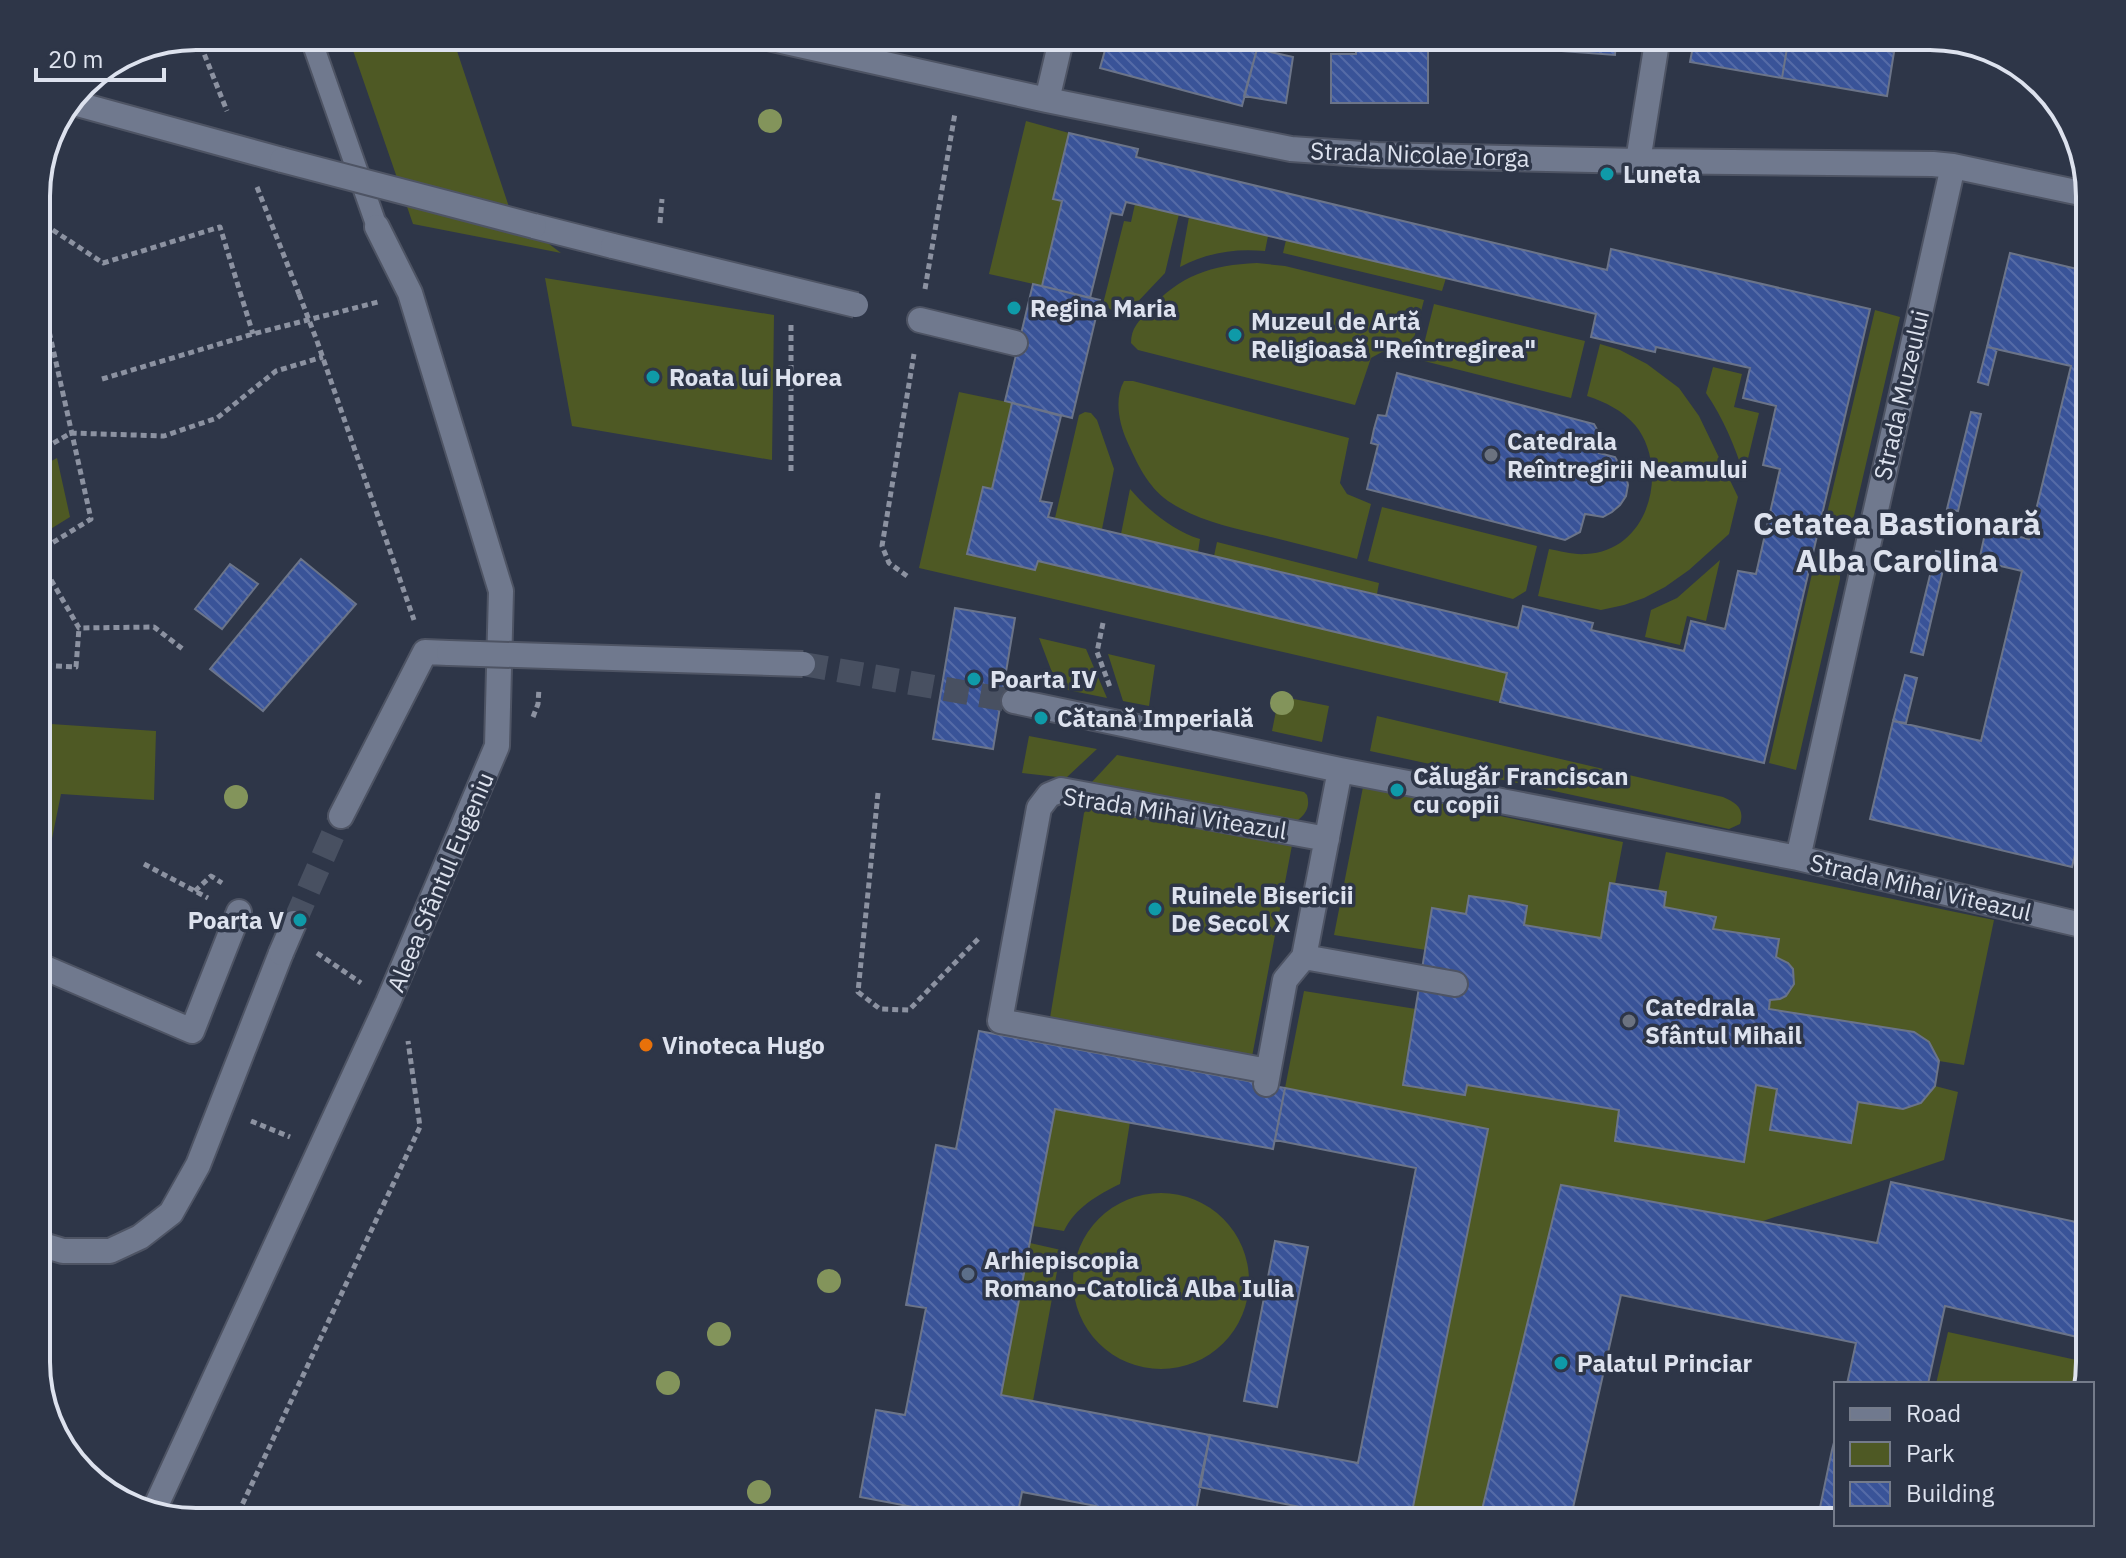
<svg xmlns="http://www.w3.org/2000/svg" width="2126" height="1558" viewBox="0 0 2126 1558" font-family="'IBM Plex Sans',sans-serif">
  <style>
    .green { fill: #4e5924 }
    .building { fill: url(#building-back-hatch); stroke: #6b7489; stroke-width: 2 }
    .lines { fill: none; stroke-linecap: round; stroke-linejoin: round }
    .street-tunnel { stroke: #485061; stroke-width: 24; stroke-dasharray: 24 12; stroke-linecap: butt }
    .lane-casing { stroke: #4e5464; stroke-width: 24 }
    .street-casing { stroke: #4e5464; stroke-width: 28 }
    .path { stroke: #8c92a1; stroke-width: 5; stroke-dasharray: 6 4; stroke-linecap: butt }
    .lane { stroke: #70798e; stroke-width: 20 }
    .street { stroke: #70798e; stroke-width: 24 }
    .street-bridge-casing { stroke: #4e5464; stroke-width: 28; stroke-linecap: butt }
    .path-bridge { stroke: #8c92a1; stroke-width: 5; stroke-dasharray: 6 4; stroke-linecap: butt }
    .street-bridge { stroke: #70798e; stroke-width: 24 }
    .tree { fill: #83945b }
    .culture-dot { fill: #0f9aa8; stroke: #2e3648; stroke-width: 3 }
    .worship-dot { fill: #6b7280; stroke: #2e3648; stroke-width: 3 }
    .food-dot { fill: #e8710a; stroke: #2e3648; stroke-width: 3 }
    .service-dot { fill: #5c6f8a; stroke: #2e3648; stroke-width: 3 }
    .labels { text-anchor: middle; dominant-baseline: central; stroke-width: 7; stroke-linejoin: round; paint-order: stroke }
    .street-label { font-size: 24px; fill: #dde2ee; stroke: #2e3648 }
    .poi-label { font-size: 24px; font-weight: bold; fill: #dde2ee; stroke: #2e3648; text-anchor: start }
    .district-label { font-size: 32px; font-weight: bold; fill: #dde2ee; stroke: #2e3648 }
    .rim { fill: none; stroke: #dde2ee; stroke-width: 4 }
  </style>
  <defs>
    <pattern id="building-back-hatch" width="6" height="6" patternUnits="userSpaceOnUse" patternTransform="scale(2)"><rect width="6" height="6" fill="#395398"/><path d="M-1 5l2 2M0 0l6 6M5-1l2 2" fill="none" stroke="#556ba7"/></pattern>
  </defs>
  <rect width="100%" height="100%" fill="#2e3648"/>
  <!-- green -->
  <path class="green" d="M348,36H452L512,216L561,253L413,224Z
    M1026,121L1069,133L1053,198L1062,201L1042,286L989,274Z
    M1135,204L1179,214L1165,273L1129,311C1120,317 1110,311 1104,303V300L1124,221L1131,222Z
    M1189,217L1268,236L1265,251C1234,248 1207,253 1180,267Z
    M1286,240L1446,278L1442,291L1283,253Z
    M1257,263L1285,266L1424,300L1409,357L1382,352L1371,358L1355,405L1138,350L1131,343C1131,328 1139,321 1149,310C1180,275 1211,265 1257,263Z
    M545,278L774,315L772,460L572,426Z
    M1434,304L1585,341L1571,398L1420,360Z
    M1875,310L1900,317L1853,520L1844,526L1825,522Z
    M1600,344L1620,350L1647,364L1679,388L1699,416L1738,497L1729,534L1689,570L1665,587L1644,598L1624,605L1601,610L1538,596L1549,549C1561,551 1573,555 1586,554C1630,552 1654,512 1652,471C1651,455 1646,438 1635,425C1622,410 1605,402 1587,396Z
    M1713,367L1742,374L1734,407L1759,413L1744,475C1735,446 1723,418 1706,393Z
    M1124,381H1133L1349,438L1340,483L1347,494L1371,504L1357,559C1327,551 1297,544 1267,536C1233,528 1198,521 1168,501C1147,486 1137,463 1127,441C1119,423 1114,399 1124,381Z
    M959,392L1012,403L992,489L984,487L1035,570L1038,561L1507,673L1500,702L919,568Z
    M1085,412L1091,413L1097,420L1114,469L1102,529L1055,518L1079,415Z
    M57,458L70,517L36,538V469Z
    M1130,489C1148,510 1173,531 1200,539L1198,552L1121,534Z
    M1382,507L1537,546L1526,591L1513,599L1368,561Z
    M1217,542L1379,583L1377,594L1214,556Z
    M1816,556L1835,563L1840,572V579L1796,770L1769,763Z
    M1720,560L1706,621L1687,616L1680,645L1645,637L1651,610L1677,598Z
    M1039,638L1086,649L1107,698L1058,688Z
    M1108,654L1155,665L1149,706L1123,701Z
    M1279,696L1329,706L1322,742L1272,731Z
    M1377,716L1723,797C1736,803 1745,808 1740,824L1729,829L1370,751Z
    M36,723L156,731L154,800L61,794L42,888L36,891Z
    M1029,736L1097,749L1066,778L1022,773Z
    M1117,755L1304,792L1307,795C1310,806 1307,813 1298,820H1291L1091,783Z
    M1363,787L1623,842L1615,884L1610,883L1601,938L1524,925L1527,905L1469,896L1466,914L1426,950L1334,935Z
    M1089,806L1293,840L1251,1062L1049,1024L1084,813Z
    M1666,852L1994,920L1964,1065L1939,1061L1929,1042L1914,1032L1769,1009L1770,1000C1798,1000 1805,967 1776,957L1779,939L1713,929L1715,917L1664,907L1666,892L1658,891Z
    M1304,991L1416,1009L1404,1085L1465,1095L1467,1085L1619,1110L1615,1141L1744,1161L1756,1085L1777,1089L1770,1130L1851,1143L1858,1102L1903,1109L1921,1103L1935,1086L1958,1092L1944,1160L1760,1222L1561,1185L1479,1522H1410L1488,1129L1285,1088Z
    M1055,1109L1130,1122L1120,1184C1097,1195 1075,1208 1064,1231L1033,1226Z
    M1073 1281a88 88 0 1 1 176 0a88 88 0 1 1-176 0Z
    M1030,1243L1061,1250L1033,1401L1001,1395Z
    M1948,1332L2090,1363L2083,1384H1936Z"/>
  <!-- building -->
  <path class="building" d="M1109,36H1215L1214,38L1257,49L1242,106L1100,68Z
    M1356,36H1428V103H1331V54H1356Z
    M1482,36H1616L1615,55L1481,45Z
    M1695,36H1789L1782,78L1690,62Z
    M1789,36H1860L1859,46L1894,52L1887,96L1782,78Z
    M1257,49L1293,57L1286,103L1244,96Z
    M1069,133L1138,149L1136,157L1607,270L1611,249L1870,309L1764,763L1500,702L1507,673L1038,561L1035,570L967,554L983,487L992,489L1012,403L1061,416L1040,501L1052,503L1048,517L1518,628L1523,606L1593,623L1591,630L1684,651L1691,621L1725,629L1738,571L1756,574L1780,469L1763,465L1776,406L1743,398L1750,368L1656,347L1655,352L1591,337L1596,314L1126,202L1122,215L1111,213L1090,298L1042,286L1062,201L1053,199Z
    M2010,253L2090,272V729L2082,763L2090,765V792L2072,867L1870,819L1893,721L1981,741L2022,571L1979,561L1986,529L2029,539L2071,366L1987,347Z
    M1033,284L1100,300L1072,418L1005,401Z
    M1987,347L1997,349L1988,385L1978,382Z
    M1397,373L1594,424L1602,438L1599,453L1615,457L1626,475L1628,485L1626,496L1620,505L1612,512L1603,517L1585,514L1580,532L1565,540L1367,489L1378,445L1371,443L1374,429L1378,415L1386,416Z
    M1971,412L1981,414L1958,511L1947,509Z
    M1936,551L1947,553L1923,655L1911,652Z
    M301,559L356,604L263,711L210,669Z
    M230,564L258,584L222,629L195,609Z
    M955,608L1015,618L993,749L933,739Z
    M1905,675L1917,678L1906,723L1893,721Z
    M1610,883L1666,892L1664,907L1716,917L1713,929L1779,939L1776,957L1788,963L1793,969L1794,984L1786,996L1780,999L1770,1000L1769,1009L1914,1032L1929,1042L1939,1061L1935,1086L1921,1103L1903,1109L1858,1102L1851,1143L1770,1130L1777,1089L1756,1085L1744,1162L1615,1141L1619,1110L1467,1085L1465,1095L1403,1085L1432,908L1466,914L1469,896L1509,902L1527,906L1524,925L1601,938Z
    M979,1031L1285,1088L1273,1149L1055,1109L1001,1395L1210,1435L1194,1522L1142,1514L1141,1522H1093L1096,1506L1022,1492L1016,1522H927L929,1510L860,1497L876,1410L905,1415L926,1308L906,1305L936,1145L956,1149Z
    M1285,1088L1488,1129L1410,1522H1376L1199,1487L1210,1435L1358,1463L1416,1168L1275,1140Z
    M1891,1182L2090,1225V1340L1945,1306L1928,1384H1847L1856,1343L1621,1295L1570,1521L1572,1522H1479L1561,1185L1877,1243Z
    M1275,1241L1308,1247L1277,1407L1244,1401Z
    M1836,1435V1522H1817L1832,1450Z"/>
  <g class="lines">
    <!-- street-tunnel -->
    <path class="street-tunnel" d="M803,664L1014,701
      M294,923L341,816"/>
    <defs>
      <path id="lane" d="M310,36L377,227"/>
      <path id="street" d="M759,36L1047,100L1291,149L1377,155L1638,161L1933,164L1953,166L2090,195
        M1047,100L1062,36
        M70,102L282,160
        M1638,161L1658,36
        M534,226L613,246
        M920,320L1015,343
        M1014,701L1340,770L1798,858L2090,927
        M341,816L425,652L449,653
        M1798,858L1953,166
        M1304,957L1455,984
        M36,964L192,1031L239,912
        M1268,1071L1000,1021L1039,808L1049,795L1061,790L1327,839
        M1266,1084L1285,980L1304,957L1340,770
        M36,1243L63,1251H110L140,1237L171,1213L198,1165L281,953
        M155,1508L388,1002L497,746L501,591L410,293L377,227"/>
    </defs>
    <!-- lane casing -->
    <use href="#lane" class="lane-casing"/>
    <!-- street casing -->
    <use href="#street" class="street-casing"/>
    <!-- path -->
    <path class="path" d="M197,36L227,111
      M257,187L299,294
      M36,219L103,263L220,227L253,334
      M660,223L662,199
      M925,289L955,113
      M317,341L414,620
      M102,379L253,334L378,302
      M36,453L71,433L164,436L217,418L276,371L323,357
      M791,471V324
      M36,553L91,519L49,331L36,328
      M36,554L79,628L154,627L184,650
      M907,576L889,563L882,546L914,354
      M1103,623L1097,652L1110,687
      M36,665L76,667L79,628
      M533,717L538,704L539,688
      M878,793L858,992L880,1009L909,1010L979,938
      M144,864L208,898
      M195,891L211,876L222,883
      M317,953L361,983
      M251,1121L290,1137
      M95,1485L125,1497
      M234,1522L420,1127L408,1041"/>
    <!-- lane -->
    <use href="#lane" class="lane"/>
    <!-- street -->
    <use href="#street" class="street"/>
    <defs>
      <path id="street-bridge" d="M282,160L534,226
        M613,246L856,305
        M449,653L803,664
        M281,953L294,923"/>
    </defs>
    <!-- street-bridge casing -->
    <use href="#street-bridge" class="street-bridge-casing"/>
    <!-- path-bridge -->
    <path class="path-bridge" d="M299,294L317,341"/>
    <!-- street-bridge -->
    <use href="#street-bridge" class="street-bridge"/>
  </g>
  <!-- trees -->
  <g class="tree">
    <circle cx="770" cy="121" r="12"/>
    <circle cx="1282" cy="703" r="12"/>
    <circle cx="236" cy="797" r="12"/>
    <circle cx="829" cy="1281" r="12"/>
    <circle cx="719" cy="1334" r="12"/>
    <circle cx="668" cy="1383" r="12"/>
    <circle cx="759" cy="1492" r="12"/>
  </g>
  <!-- markers -->
  <g class="culture-dot">
    <circle cx="1607" cy="174" r="8"/>
    <circle cx="1014" cy="308" r="8"/>
    <circle cx="1235" cy="335" r="8"/>
    <circle cx="653" cy="377" r="8"/>
    <circle cx="974" cy="679" r="8"/>
    <circle cx="1041" cy="718" r="8"/>
    <circle cx="1397" cy="790" r="8"/>
    <circle cx="1155" cy="909" r="8"/>
    <circle cx="300" cy="920" r="8"/>
    <circle cx="1561" cy="1363" r="8"/>
  </g>
  <g class="worship-dot">
    <circle cx="1491" cy="455" r="8"/>
    <circle cx="1629" cy="1021" r="8"/>
  </g>
  <circle class="food-dot" cx="646" cy="1045" r="8"/>
  <circle class="service-dot" cx="968" cy="1274" r="8"/>
  <g class="labels">
    <!-- street labels -->
    <g class="street-label">
      <text transform="translate(1420 154) rotate(2)">Strada Nicolae Iorga</text>
      <text transform="translate(1901 395) rotate(-77)">Strada Muzeului</text>
      <text transform="translate(1175 813) rotate(9)">Strada Mihai Viteazul</text>
      <text transform="translate(440 882) rotate(-67)">Aleea Sfântul Eugeniu</text>
      <text transform="translate(1921 887) rotate(13)">Strada Mihai Viteazul</text>
    </g>
    <!-- poi labels -->
    <g class="poi-label">
      <text x="1623" y="174">Luneta</text>
      <text x="1030" y="308">Regina Maria</text>
      <text x="1251" y="321">Muzeul de Artă<tspan x="1251" dy="28">Religioasă "Reîntregirea"</tspan></text>
      <text x="669" y="377">Roata lui Horea</text>
      <text x="1507" y="441">Catedrala<tspan x="1507" dy="28">Reîntregirii Neamului</tspan></text>
      <text x="990" y="679">Poarta IV</text>
      <text x="1057" y="718">Cătană Imperială</text>
      <text x="1413" y="776">Călugăr Franciscan<tspan x="1413" dy="28">cu copii</tspan></text>
      <text x="1171" y="895">Ruinele Bisericii<tspan x="1171" dy="28">De Secol X</tspan></text>
      <text x="284" y="920" text-anchor="end">Poarta V</text>
      <text x="1645" y="1007">Catedrala<tspan x="1645" dy="28">Sfântul Mihail</tspan></text>
      <text x="662" y="1045">Vinoteca Hugo</text>
      <text x="984" y="1260">Arhiepiscopia<tspan x="984" dy="28">Romano-Catolică Alba Iulia</tspan></text>
      <text x="1577" y="1363">Palatul Princiar</text>
    </g>
    <!-- district labels -->
    <g class="district-label">
      <text x="1897" y="523">Cetatea Bastionară<tspan x="1897" dy="37">Alba Carolina</tspan></text>
    </g>
  </g>
  <!-- crop -->
  <path d="M0 0H2126V1558H0ZM196 50H1930A146 146 0 0 1 2076 196V1362A146 146 0 0 1 1930 1508H196A146 146 0 0 1 50 1362V196A146 146 0 0 1 196 50Z" fill="#2e3648" fill-rule="evenodd"/>
  <path class="rim" d="M196 50H1930A146 146 0 0 1 2076 196V1362A146 146 0 0 1 1930 1508H196A146 146 0 0 1 50 1362V196A146 146 0 0 1 196 50Z"/>
  <!-- legend -->
  <rect x="1834" y="1382" width="260" height="144" fill="#2e3648" stroke="#747b8a" stroke-width="2"/>
  <rect x="1850" y="1408" width="40" height="12" fill="#70798e" stroke="#747b8a" stroke-width="2"/>
  <text x="1906" y="1422" font-size="24" fill="#dde2ee">Road</text>
  <rect x="1850" y="1442" width="40" height="24" fill="#4e5924" stroke="#747b8a" stroke-width="2"/>
  <text x="1906" y="1462" font-size="24" fill="#dde2ee">Park</text>
  <rect x="1850" y="1482" width="40" height="24" fill="url(#building-back-hatch)" stroke="#747b8a" stroke-width="2"/>
  <text x="1906" y="1502" font-size="24" fill="#dde2ee">Building</text>
  <!-- scale -->
  <path d="M36 68v12h128v-12" fill="none" stroke="#dde2ee" stroke-width="4"/>
  <text x="48" y="68" font-size="24" fill="#dde2ee" stroke="#2e3648" stroke-width="6" paint-order="stroke">20 m</text>
</svg>
